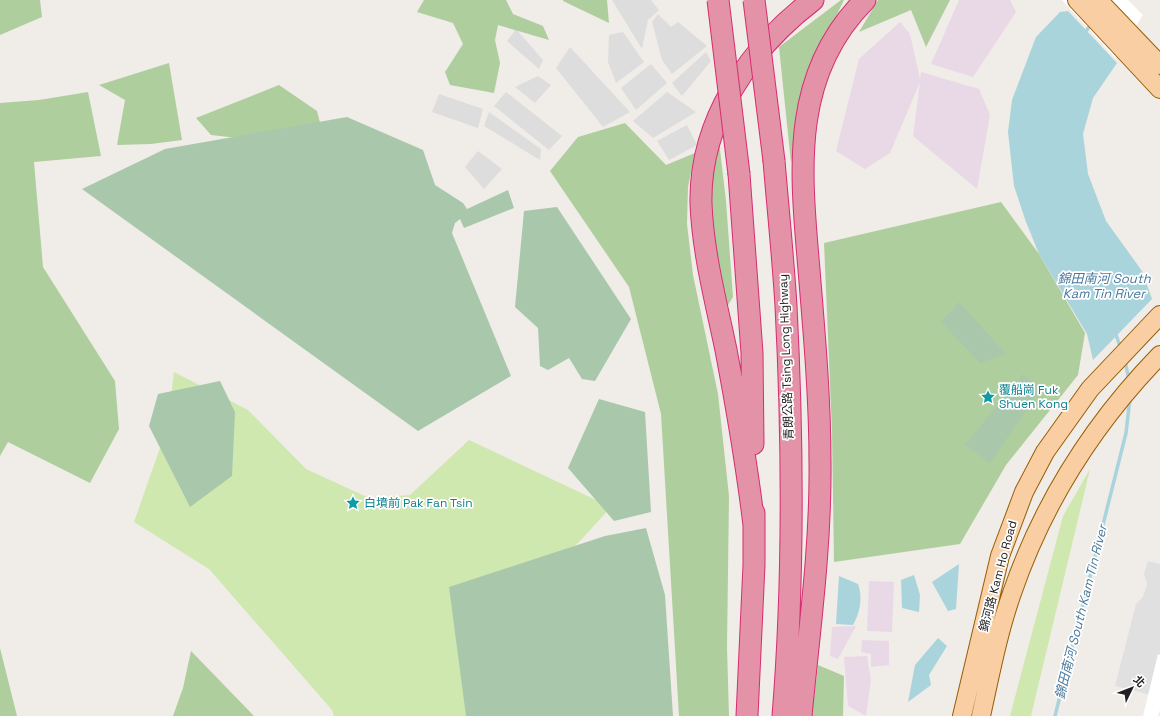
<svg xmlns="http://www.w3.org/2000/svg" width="1160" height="716" viewBox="0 0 1160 716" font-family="'Space Grotesk','Noto Sans TC',sans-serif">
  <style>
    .residential { fill: #dedddd }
    .industrial { fill: #e9d9e7 }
    .grass { fill: #cfe8af }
    .forest { fill: #afce9d }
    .cemetery { fill: #a9c8ab }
    .parking { fill: #e0e0e0 }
    .water { fill: #a9d4dc }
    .pier { fill: #fff }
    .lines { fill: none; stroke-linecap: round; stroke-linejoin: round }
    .stream { stroke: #a9d4dc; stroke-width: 3.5 }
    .major-casing { stroke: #975d05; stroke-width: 20 }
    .highway-casing { stroke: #d52d72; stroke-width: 23 }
    .major { stroke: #f9cea3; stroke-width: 18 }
    .highway { stroke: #e492a7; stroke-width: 21 }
    .highway-bridge-casing { stroke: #d52d72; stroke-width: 23; stroke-linecap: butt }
    .highway-bridge { stroke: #e492a7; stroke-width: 21 }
    .labels { text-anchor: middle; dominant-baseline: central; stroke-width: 3.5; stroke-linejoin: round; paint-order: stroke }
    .street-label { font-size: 12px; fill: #202020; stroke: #fff }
    .culture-label { font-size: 12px; fill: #0d838f; stroke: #fff; text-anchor: start }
    .water-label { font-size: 13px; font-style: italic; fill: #49789d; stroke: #fff }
  </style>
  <rect width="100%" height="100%" fill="#f0ece7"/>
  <!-- residential -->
  <path class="residential" d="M612,0H651L659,10L648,20L642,49Z
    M658,14L671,27L678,22L707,46L672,74L662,60L652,22Z
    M516,29L543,60L539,69L507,41Z
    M623,32L644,62L616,83L608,62L609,35Z
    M570,47L630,112L603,127L556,68Z
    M706,52L711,61L682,96L672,83Z
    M651,64L667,83L636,110L621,88Z
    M538,76L551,85L535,103L515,87Z
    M506,92L562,136L549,150L494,106Z
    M667,92L696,112L653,138L633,121Z
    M439,94L483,109L478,128L432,112Z
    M489,112L541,149L540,160L484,126Z
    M687,125L697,145L669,160L657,141Z
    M478,151L502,169L484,189L465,167Z"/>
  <!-- industrial -->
  <path class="industrial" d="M959,0H1010L1016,12L973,77L931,64Z
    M900,22L910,34L920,79L921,72L979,89L990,115L977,189L913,136L920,82L890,153L865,169L836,151L859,59Z
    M869,581L894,582L892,632L867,631Z
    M856,626L838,659L830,656L832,627Z
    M862,640L889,641V665L871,667V654L861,652Z
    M867,656L871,680L866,716L848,706L844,657Z"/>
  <!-- grass -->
  <path class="grass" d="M174,372L248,410L306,469L369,498L410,495L469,440L611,507L581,540L477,639L476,716H334L332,710L209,569L134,522L167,428Z
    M1090,469L1031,716H1010L1063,516Z"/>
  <!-- forest -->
  <path class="forest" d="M0,0H40L42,17L0,35Z
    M424,0H506L513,14L543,26L549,40L498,25L495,40L500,63L494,93L450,85L445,72L463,44L453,23L417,12Z
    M563,0H607L609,23L563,1Z
    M841,0H844L824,41L804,93L791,163L779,47Z
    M878,0H950L926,47L911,10L859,32Z
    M169,63L182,140L151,144L117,145L125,100L99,85Z
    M279,85L317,111L324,138L282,143L211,135L196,118Z
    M88,92L101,156L34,162L43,267L115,381L119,429L90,483L8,442L0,456V103L39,100Z
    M625,123L666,165L695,153L688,187L687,224L693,275L718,394L729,496L727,647L729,716H679L661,414L629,287L550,171L578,137Z
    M719,141L726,201L733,297L725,310L706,192Z
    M1001,202L1039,254L1085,333L1078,375L1006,465L960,544L834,562L832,431L824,243Z
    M0,648L17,716H0Z
    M191,651L254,716H173L183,688Z
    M818,665L844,676L843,716H812Z"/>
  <!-- cemetery -->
  <path class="cemetery" d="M347,117L423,150L435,185L463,203L467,209L508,190L514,208L464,228L460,219L455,223L452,233L511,376L418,431L82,189L165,149Z
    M557,207L631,319L595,381L582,379L569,358L548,370L540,366L538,328L515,307L524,211Z
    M959,302L1006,354L980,363L941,322Z
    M1023,374L1041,389L990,463L965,445Z
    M220,381L235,412L232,476L190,507L149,426L158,394Z
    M599,399L645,412L651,512L614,521L568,468Z
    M646,528L665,595L673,716H466L449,587L605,536Z"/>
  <!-- parking -->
  <path class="parking" d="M1148,561L1160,564V697L1115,686L1136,604L1143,597L1147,584L1144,574Z"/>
  <!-- water -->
  <path class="water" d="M1068,11L1117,63L1093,98L1083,134L1088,174L1106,221L1142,271L1152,299L1093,360L1087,334L1039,254L1026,222L1014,186L1008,132L1012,100L1036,37L1060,12Z
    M959,564L956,609L948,611L932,582Z
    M914,575L920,595L919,612L902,608L901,580Z
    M839,576L858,584C863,597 860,613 853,625L836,624Z
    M938,638L947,646L929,675L931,685L908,702L915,665Z"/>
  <!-- pier -->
  <path class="pier" d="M1062,0H1128L1143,15L1115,58Z
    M1158,654L1160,655V710L1158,716H1143Z"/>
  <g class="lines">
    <!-- stream -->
    <path class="stream" d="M1084,34L1092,23
      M1115,332L1121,349
      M1125,361L1129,380
      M1055,716L1126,433L1130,398"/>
    <defs>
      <path id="major" d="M1077,0L1160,89
        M1098,0L1160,65
        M962,716L1000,556L1024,492L1045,452L1090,389L1160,315
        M981,716C990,675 998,633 1012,593C1043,503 1094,423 1160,355"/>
      <path id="highway" d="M774,161C778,209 783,257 786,306C793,442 794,580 783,716
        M739,174L752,353L753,444
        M754,525C747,467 737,408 726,350C716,302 703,253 701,204C699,121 749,49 813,0
        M747,716L754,565V513
        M801,716C809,632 821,547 820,462C820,402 815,342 810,282C802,181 786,79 865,0"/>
    </defs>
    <!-- major casing -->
    <use href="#major" class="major-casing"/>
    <!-- highway casing -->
    <use href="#highway" class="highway-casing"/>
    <!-- major -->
    <use href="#major" class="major"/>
    <!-- highway -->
    <use href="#highway" class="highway"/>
    <defs>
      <path id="highway-bridge" d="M718,0L739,174
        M754,0L774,161"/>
    </defs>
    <!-- highway-bridge casing -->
    <use href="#highway-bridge" class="highway-bridge-casing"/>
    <!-- highway-bridge -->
    <use href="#highway-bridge" class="highway-bridge"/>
  </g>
  <!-- icons -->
  <defs>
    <symbol id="sight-bare" viewBox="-9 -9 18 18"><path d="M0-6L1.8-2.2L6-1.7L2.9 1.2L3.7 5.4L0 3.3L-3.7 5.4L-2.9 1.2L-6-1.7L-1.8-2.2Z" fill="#0f9aa8" stroke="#fff" stroke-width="2.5" paint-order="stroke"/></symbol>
  </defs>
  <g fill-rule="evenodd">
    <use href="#sight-bare" x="978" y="387" width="20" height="20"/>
    <use href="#sight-bare" x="343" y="493" width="20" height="20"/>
  </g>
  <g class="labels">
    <!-- street labels -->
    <g class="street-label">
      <text transform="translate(786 357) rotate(-92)">青朗公路 Tsing Long Highway</text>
      <text transform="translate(998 576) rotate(-75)">錦河路 Kam Ho Road</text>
    </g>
    <!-- culture labels -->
    <g class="culture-label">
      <text x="999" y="390">覆船崗 Fuk<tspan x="999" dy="14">Shuen Kong</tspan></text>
      <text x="364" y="503">白墳前 Pak Fan Tsin</text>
    </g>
    <!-- water labels -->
    <g class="water-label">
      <text x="1104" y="278">錦田南河 South<tspan x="1104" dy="15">Kam Tin River</tspan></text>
      <text transform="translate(1081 612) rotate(-76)">錦田南河 South Kam Tin River</text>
    </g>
  </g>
  <!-- north arrow -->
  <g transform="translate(1132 688) rotate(47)" stroke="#ffffff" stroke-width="3" paint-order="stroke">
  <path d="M0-3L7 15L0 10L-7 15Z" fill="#202020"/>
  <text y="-6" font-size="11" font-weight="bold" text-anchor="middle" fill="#202020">北</text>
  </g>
</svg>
